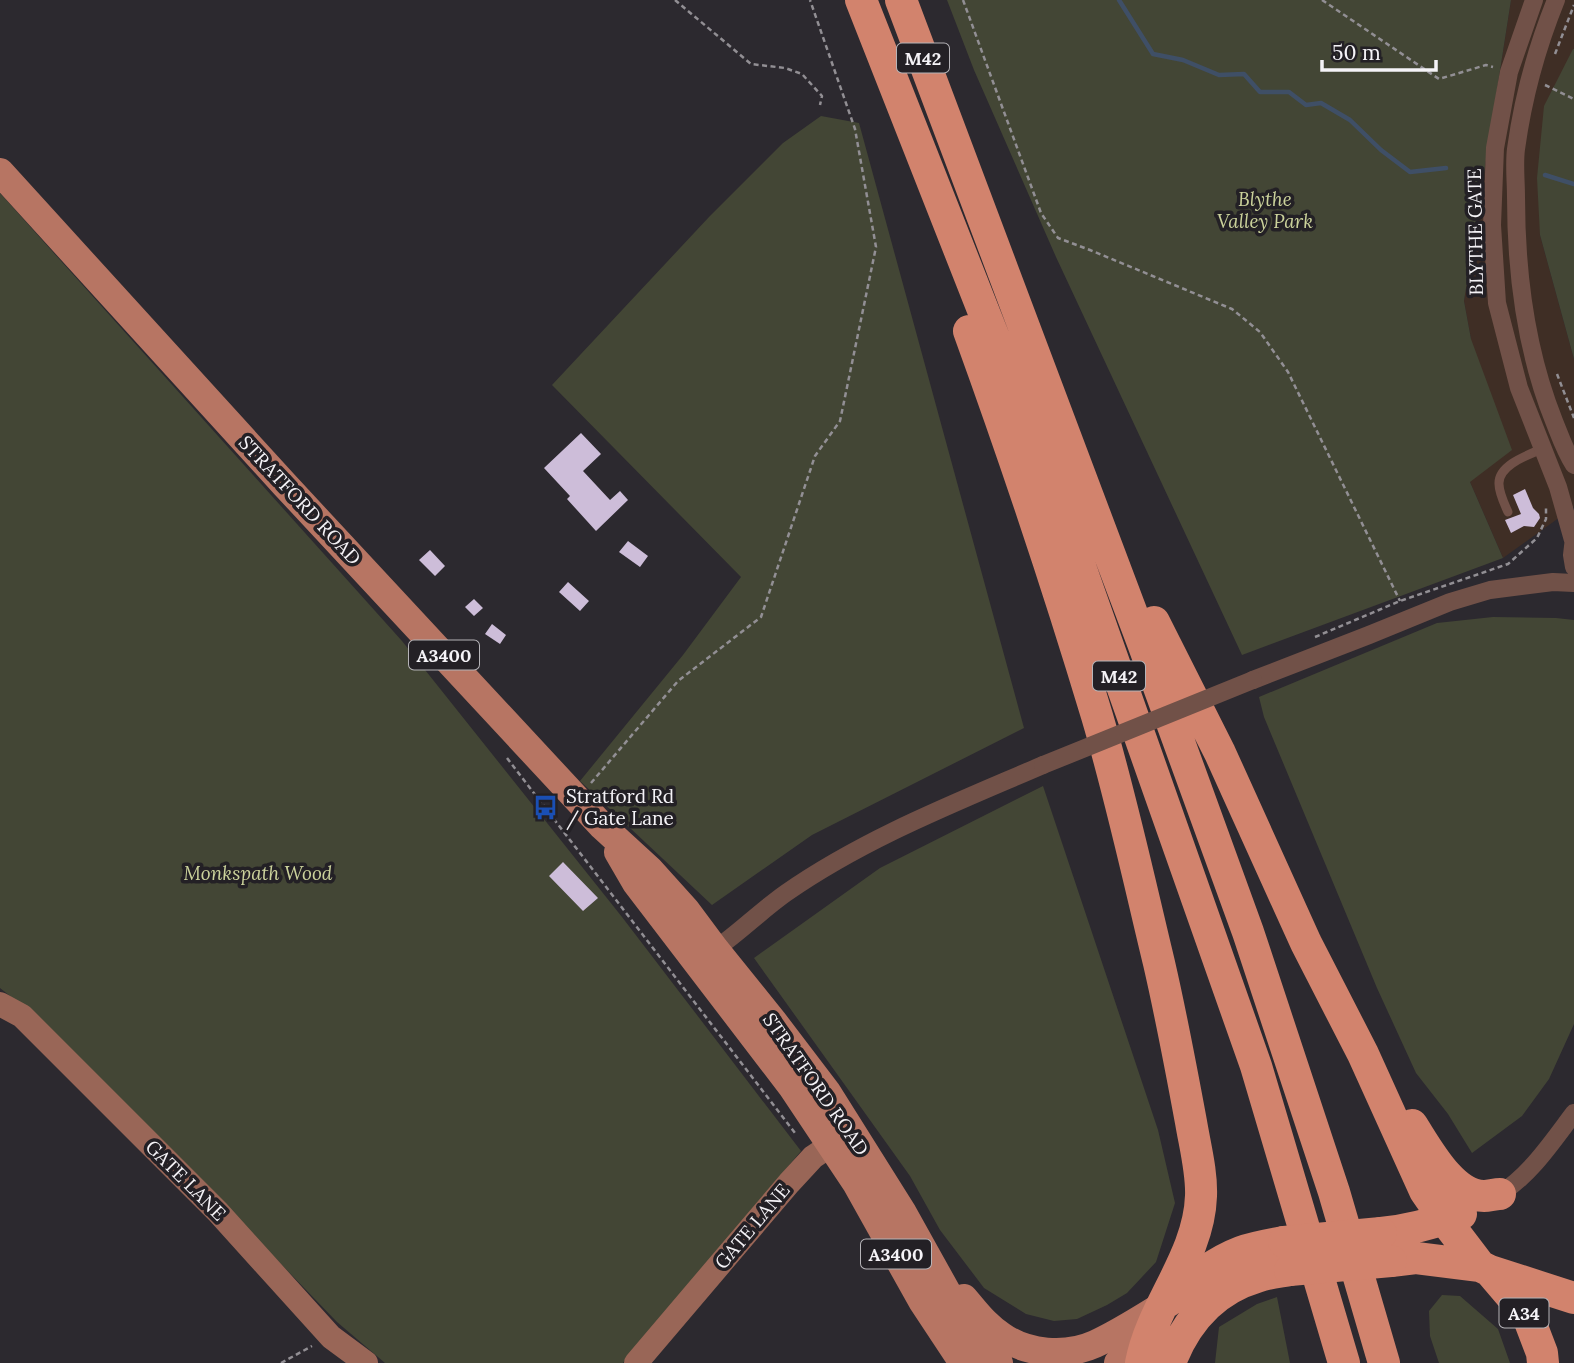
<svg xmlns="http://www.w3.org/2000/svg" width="1574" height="1363" viewBox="0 0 1574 1363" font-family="Lora,serif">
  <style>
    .commercial { fill: #3f2e25 }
    .green { fill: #434635 }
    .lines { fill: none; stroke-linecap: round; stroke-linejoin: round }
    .stream { stroke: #3f4f66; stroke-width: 4.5 }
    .building { fill: #cdbdd9 }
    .path { stroke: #928f94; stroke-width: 2.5; stroke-dasharray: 5 3.5; stroke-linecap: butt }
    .lane { stroke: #715148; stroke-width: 9 }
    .street { stroke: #715148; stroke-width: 18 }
    .secondary { stroke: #996657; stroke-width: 24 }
    .primary { stroke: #b77563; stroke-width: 28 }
    .highway { stroke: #d2836d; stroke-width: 32 }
    .street-bridge { stroke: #715148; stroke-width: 18 }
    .highway-bridge { stroke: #d2836d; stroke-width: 32 }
    .labels { text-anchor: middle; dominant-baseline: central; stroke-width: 7; stroke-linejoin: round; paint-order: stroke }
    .shield { fill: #232025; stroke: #b6b4b8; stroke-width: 2 }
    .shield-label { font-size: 18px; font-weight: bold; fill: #f5f3f7 }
    .park-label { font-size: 19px; font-style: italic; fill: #cbd29b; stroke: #232025 }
    .street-label { font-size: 19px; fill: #f5f3f7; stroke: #232025 }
    .poi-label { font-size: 19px; fill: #f5f3f7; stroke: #232025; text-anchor: start }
  </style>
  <rect width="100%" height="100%" fill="#2c292f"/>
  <!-- commercial -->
  <path class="commercial" d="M1511,0H1574V49H1573L1540,235L1574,359V507L1503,558L1470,482L1471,339L1464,301Z"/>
  <!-- green -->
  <path class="green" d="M947,0H1511L1464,301L1471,339L1512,450L1470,482L1503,558L1242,655L1056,257L974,70Z
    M1573,49H1574V359L1540,235L1537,178L1544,106Z
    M821,116L859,123L1024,728L812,835L712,905L580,781L683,655L741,577L552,385L709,217L783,143Z
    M0,193L402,641L622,917L801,1151L623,1363H385L337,1322L199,1179L44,1023L0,988Z
    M1493,617L1556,618L1574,620V1024L1549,1079L1522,1116L1472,1153L1448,1114L1416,1073L1377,988L1264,717L1259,697L1437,623Z
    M1043,786L1158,1130L1175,1203L1156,1262L1127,1293L1107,1305L1077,1319L1054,1321L1026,1314L984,1288L940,1230L910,1176L754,958L880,868Z
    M1442,1295L1460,1296L1498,1329L1510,1363H1439L1430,1336L1429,1311Z
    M1277,1297L1290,1363H1215L1219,1327L1257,1304Z"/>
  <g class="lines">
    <!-- stream -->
    <path class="stream" d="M1119,0L1153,54L1183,60L1219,75L1244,74L1260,92H1289L1306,105L1321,103L1350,120L1381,150L1410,172L1446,168
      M1545,175L1574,184"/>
  </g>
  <!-- building -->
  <path class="building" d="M581,433L601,454L583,471L610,500L620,491L628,500L596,531L567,499L570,496L544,468Z
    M1525,489L1533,508L1539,514L1540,518L1534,527L1524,526L1511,533L1505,520L1521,514L1513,495Z
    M628,541L648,556L640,567L619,552Z
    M430,550L445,566L435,576L419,560Z
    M568,582L589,601L580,611L559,592Z
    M474,599L483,608L474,616L465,607Z
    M492,624L506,635L500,644L485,634Z
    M563,862L598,898L583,911L549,876Z"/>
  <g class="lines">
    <!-- path -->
    <path class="path" d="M675,0L751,64L785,68L802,74L822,96L820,105
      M963,0L1041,213L1058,238L1090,250L1232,309L1260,332L1288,372L1400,601
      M1322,0L1439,79L1486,65L1493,67
      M1555,54L1574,5
      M1545,85L1574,99
      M1557,374L1574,418
      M1315,637L1400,601L1508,564L1537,538L1546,519V508
      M507,758L795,1133
      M591,783L678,681L761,617L815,456L840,421L876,247L855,129L810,0
      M281,1363L312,1346"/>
    <!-- lane -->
    <path class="lane" d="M1508,512C1504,503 1499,493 1499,484C1498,465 1528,455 1542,449"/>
    <!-- street -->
    <path class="street" d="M1534,0L1509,72L1495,148L1492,225L1497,303L1519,388L1558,487L1573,540
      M1556,0C1537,47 1523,98 1516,149C1514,164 1516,181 1516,197C1516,272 1526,351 1554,421C1560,436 1565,451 1574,465
      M1574,538L1572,555L1574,567
      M1253,680L1369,635L1450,602L1490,590L1553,582L1574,583
      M707,955C735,937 759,912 786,893C865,838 955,803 1043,765
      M1500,1194C1531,1174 1552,1142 1574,1113"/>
    <!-- secondary -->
    <path class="secondary" d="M0,1004L22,1016L218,1212L331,1337L366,1363
      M636,1363L789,1183L813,1157L846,1135"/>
    <!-- primary -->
    <path class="primary" d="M0,172L285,485L602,826L650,870L686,910L715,949L773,1021L827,1092L903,1213L972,1337L988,1356L999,1363
      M618,852L636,883L792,1087L856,1183L922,1301L963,1363
      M964,1298C976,1312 986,1326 1002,1336C1027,1354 1066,1357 1095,1344C1117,1334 1139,1320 1160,1307
      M1118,1363L1157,1339"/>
    <!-- highway -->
    <path class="highway" d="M861,0L1046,470L1256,1066L1344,1363
      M901,0L1143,643L1248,932L1334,1192L1384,1363
      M969,331C1015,458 1058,586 1097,716C1121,797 1139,880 1159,963C1171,1015 1181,1068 1191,1122C1195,1146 1202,1172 1201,1196C1199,1257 1152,1305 1141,1363
      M1154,622L1220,753L1306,943L1363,1054L1425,1191L1445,1220L1480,1266
      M1412,1125C1427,1148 1452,1196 1484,1196C1489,1196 1495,1194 1500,1194
      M1381,1233C1409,1230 1435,1223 1461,1214
      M1391,1261L1416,1258L1480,1266L1490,1271L1519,1305L1529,1319L1542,1353L1543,1363
      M1490,1271L1574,1298
      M1167,1302C1190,1283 1212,1263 1241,1252C1255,1247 1269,1245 1284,1242
      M1170,1363C1186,1321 1213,1290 1257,1277C1267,1273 1279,1272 1290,1270"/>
    <!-- street-bridge -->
    <path class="street-bridge" d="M1043,765L1253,680"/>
    <!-- highway-bridge -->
    <path class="highway-bridge" d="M1284,1242L1381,1233
      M1290,1270L1391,1261"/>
  </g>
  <!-- icons -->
  <defs>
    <symbol id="bus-bare" viewBox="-9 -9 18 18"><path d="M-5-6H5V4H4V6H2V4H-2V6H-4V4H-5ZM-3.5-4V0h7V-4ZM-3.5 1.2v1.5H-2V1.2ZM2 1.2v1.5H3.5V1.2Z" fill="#1a4fb4" stroke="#232025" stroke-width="2.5" paint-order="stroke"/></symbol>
  </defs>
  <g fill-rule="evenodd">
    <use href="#bus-bare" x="528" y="790" width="35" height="35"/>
  </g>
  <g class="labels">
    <!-- shield labels -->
    <g class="shield">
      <rect x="897" y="43.5" width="52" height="29" rx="5"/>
      <rect x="409" y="640.5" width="70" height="29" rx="5"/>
      <rect x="1093" y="661.5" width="52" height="29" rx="5"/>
      <rect x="861" y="1239.5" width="70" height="29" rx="5"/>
      <rect x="1499.5" y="1298.5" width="49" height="29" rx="5"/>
    </g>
    <g class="shield-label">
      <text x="923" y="58">M42</text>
      <text x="444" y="655">A3400</text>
      <text x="1119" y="676">M42</text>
      <text x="896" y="1254">A3400</text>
      <text x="1524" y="1313">A34</text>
    </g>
    <!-- park labels -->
    <g class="park-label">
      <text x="1265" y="199">Blythe<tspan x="1265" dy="22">Valley Park</tspan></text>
      <text x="258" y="873">Monkspath Wood</text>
    </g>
    <!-- street labels -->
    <g class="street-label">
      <text transform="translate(1475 232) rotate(-91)">BLYTHE GATE</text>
      <text transform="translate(300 500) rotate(47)">STRATFORD ROAD</text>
      <text transform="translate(816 1084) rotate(55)">STRATFORD ROAD</text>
      <text transform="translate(186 1180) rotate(45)">GATE LANE</text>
      <text transform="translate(752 1226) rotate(-50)">GATE LANE</text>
    </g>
    <!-- poi labels -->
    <g class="poi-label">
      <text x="566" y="796">Stratford Rd<tspan x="566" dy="22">/ Gate Lane</tspan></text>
    </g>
  </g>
  <!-- scale -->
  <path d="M1322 60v10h114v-10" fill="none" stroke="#f5f3f7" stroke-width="3.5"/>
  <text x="1332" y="60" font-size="21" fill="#f5f3f7" stroke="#232025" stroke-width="5" paint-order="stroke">50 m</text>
</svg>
